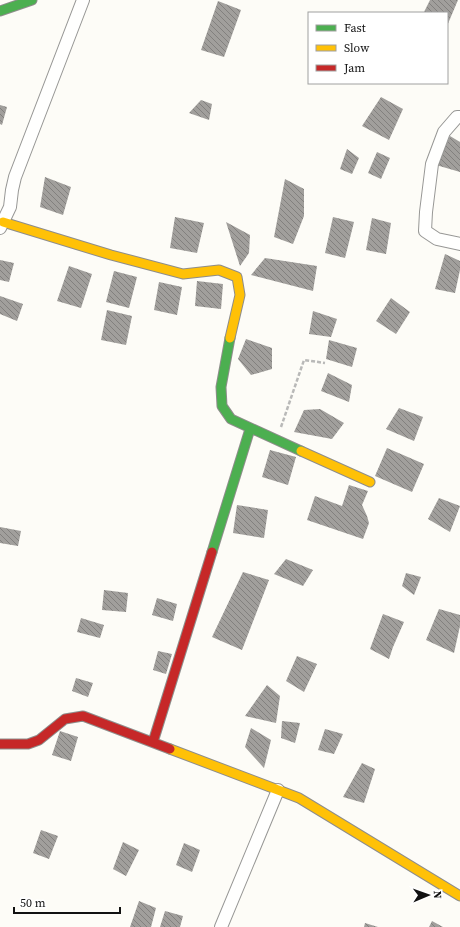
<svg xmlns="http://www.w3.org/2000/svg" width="460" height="927" viewBox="0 0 460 927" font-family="'Source Serif 4',serif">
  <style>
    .building { fill: url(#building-back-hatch) }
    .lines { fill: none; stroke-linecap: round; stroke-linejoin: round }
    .street-casing { stroke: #979795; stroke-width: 14 }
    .fast-casing { stroke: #8e8d8b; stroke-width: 11 }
    .slow-casing { stroke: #8e8d8b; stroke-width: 11 }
    .jam-casing { stroke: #8e8d8b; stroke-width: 11 }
    .path { stroke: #b9b9b8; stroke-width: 2.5; stroke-dasharray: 4 2; stroke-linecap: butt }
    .street { stroke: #fffffe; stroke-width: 12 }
    .fast { stroke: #4caf50; stroke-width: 9 }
    .slow { stroke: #ffc107; stroke-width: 9 }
    .jam { stroke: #c62828; stroke-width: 9 }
  </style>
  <defs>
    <pattern id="building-back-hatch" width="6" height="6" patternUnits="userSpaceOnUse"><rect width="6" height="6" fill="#a19f9c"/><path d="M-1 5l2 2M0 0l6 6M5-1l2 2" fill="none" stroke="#82807e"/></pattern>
  </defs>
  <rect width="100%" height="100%" fill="#fdfcf7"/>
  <!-- building -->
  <path class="building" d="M430,0H458L447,26V13L424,12Z
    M218,1L241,10L224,57L201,50Z
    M381,97L403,109L389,140L362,126Z
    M201,100L212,104L209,120L189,113Z
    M0,105L7,107L2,125L0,124Z
    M450,136L460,142V172L436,165Z
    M347,149L359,158L352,174L340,169Z
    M377,152L390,158L381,179L368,173Z
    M45,177L71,187L63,215L40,207Z
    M285,179L304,189V216L293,244L274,237Z
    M175,217L204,223L197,253L170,248Z
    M333,217L354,222L345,258L325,253Z
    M372,218L391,223L386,254L366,250Z
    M226,222L250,235L249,253L240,266Z
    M445,254L460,261V270L455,293L435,289Z
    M265,258L317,266L313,291L251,275Z
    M0,260L14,263L9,282L0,280Z
    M69,266L92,274L81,308L57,301Z
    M114,271L137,277L129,308L106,302Z
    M197,281L223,284L221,309L195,306Z
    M159,282L182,287L177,315L154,310Z
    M0,296L23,304L17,321L0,314Z
    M391,298L410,312L396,334L376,321Z
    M107,310L132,316L126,345L101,340Z
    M313,311L337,319L331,337L309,334Z
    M246,339L272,348V369L251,375L238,359Z
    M329,340L357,348L352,367L326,359Z
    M328,373L352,385L349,402L321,391Z
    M399,408L423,417L414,441L386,429Z
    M320,409L344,423L332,439L294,432L304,410Z
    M387,448L424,464L412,492L375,476Z
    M270,450L296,457L288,485L262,477Z
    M349,485L368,491L362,505L367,516L369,523L363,539L307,520L315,496L342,506Z
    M439,498L460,506L450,532L428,519Z
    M237,505L268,510L264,538L233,533Z
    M0,527L21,531L18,546L0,543Z
    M286,559L313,570L303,586L274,574Z
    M243,572L269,580L242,650L212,637Z
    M406,573L421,577L414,595L402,586Z
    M104,590L128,593L126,612L102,610Z
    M157,598L177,604L173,621L152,615Z
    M439,609L460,615V626L454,653L426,640Z
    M383,614L404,622L393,647L389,659L370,649Z
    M81,618L104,625L100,638L77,632Z
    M158,651L172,654L166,674L153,670Z
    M297,656L317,664L304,692L286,681Z
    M76,678L93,683L88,697L72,691Z
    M267,685L280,696L276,723L245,716Z
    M282,721L300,723L295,743L281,738Z
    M251,728L271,740L264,768L245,747Z
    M325,729L343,734L334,754L318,750Z
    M60,731L78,737L71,761L52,755Z
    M362,763L375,769L364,803L343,797Z
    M41,830L58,836L49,859L33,853Z
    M123,842L139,850L126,876L113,869Z
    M184,843L200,850L192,872L176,865Z
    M139,901L156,908L151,927H130Z
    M165,911L183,916L180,927H160Z
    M432,921L443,927H429Z
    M365,923L378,927H364Z"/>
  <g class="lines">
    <defs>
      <path id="street" d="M460,117H457L444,132L432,164L426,212L425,231L437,239L460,244
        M0,228L10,207L12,190L15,177L83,0
        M221,927L278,790"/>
      <path id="fast" d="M0,11L32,0
        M230,338L221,387L222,406L231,419L301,451
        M212,552L250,429"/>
      <path id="slow" d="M3,222L111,255L183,274L219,270L237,277L240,295L230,338
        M301,451L370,482
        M170,749L299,798L460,896"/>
      <path id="jam" d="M153,742L212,552
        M0,744H28L39,740L65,719L83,716L170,749"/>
    </defs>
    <!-- street casing -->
    <use href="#street" class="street-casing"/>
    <!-- fast casing -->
    <use href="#fast" class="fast-casing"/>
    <!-- slow casing -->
    <use href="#slow" class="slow-casing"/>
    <!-- jam casing -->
    <use href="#jam" class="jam-casing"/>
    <!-- path -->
    <path class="path" d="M281,427L304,360L325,363"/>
    <!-- street -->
    <use href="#street" class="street"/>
    <!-- fast -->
    <use href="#fast" class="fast"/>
    <!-- slow -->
    <use href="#slow" class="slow"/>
    <!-- jam -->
    <use href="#jam" class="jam"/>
  </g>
  <!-- legend -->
  <rect x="308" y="12" width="140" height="72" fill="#ffffff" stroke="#a0a0a0"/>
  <rect x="316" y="25" width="20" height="6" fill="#4caf50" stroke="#a0a0a0"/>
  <text x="344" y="32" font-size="12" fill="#111111">Fast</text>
  <rect x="316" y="45" width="20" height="6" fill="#ffc107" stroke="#a0a0a0"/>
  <text x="344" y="52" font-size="12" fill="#111111">Slow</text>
  <rect x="316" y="65" width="20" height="6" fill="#c62828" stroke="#a0a0a0"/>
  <text x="344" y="72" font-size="12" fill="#111111">Jam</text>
  <!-- north arrow -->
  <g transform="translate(428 895) rotate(88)" stroke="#ffffff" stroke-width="3" paint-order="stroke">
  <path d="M0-3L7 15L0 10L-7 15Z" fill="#111111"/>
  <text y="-6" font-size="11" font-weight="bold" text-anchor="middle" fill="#111111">N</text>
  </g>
  <!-- scale -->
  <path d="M14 907v6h106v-6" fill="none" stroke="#111111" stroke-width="2"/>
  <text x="20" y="907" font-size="12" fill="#111111" stroke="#ffffff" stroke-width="3" paint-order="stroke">50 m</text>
</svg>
